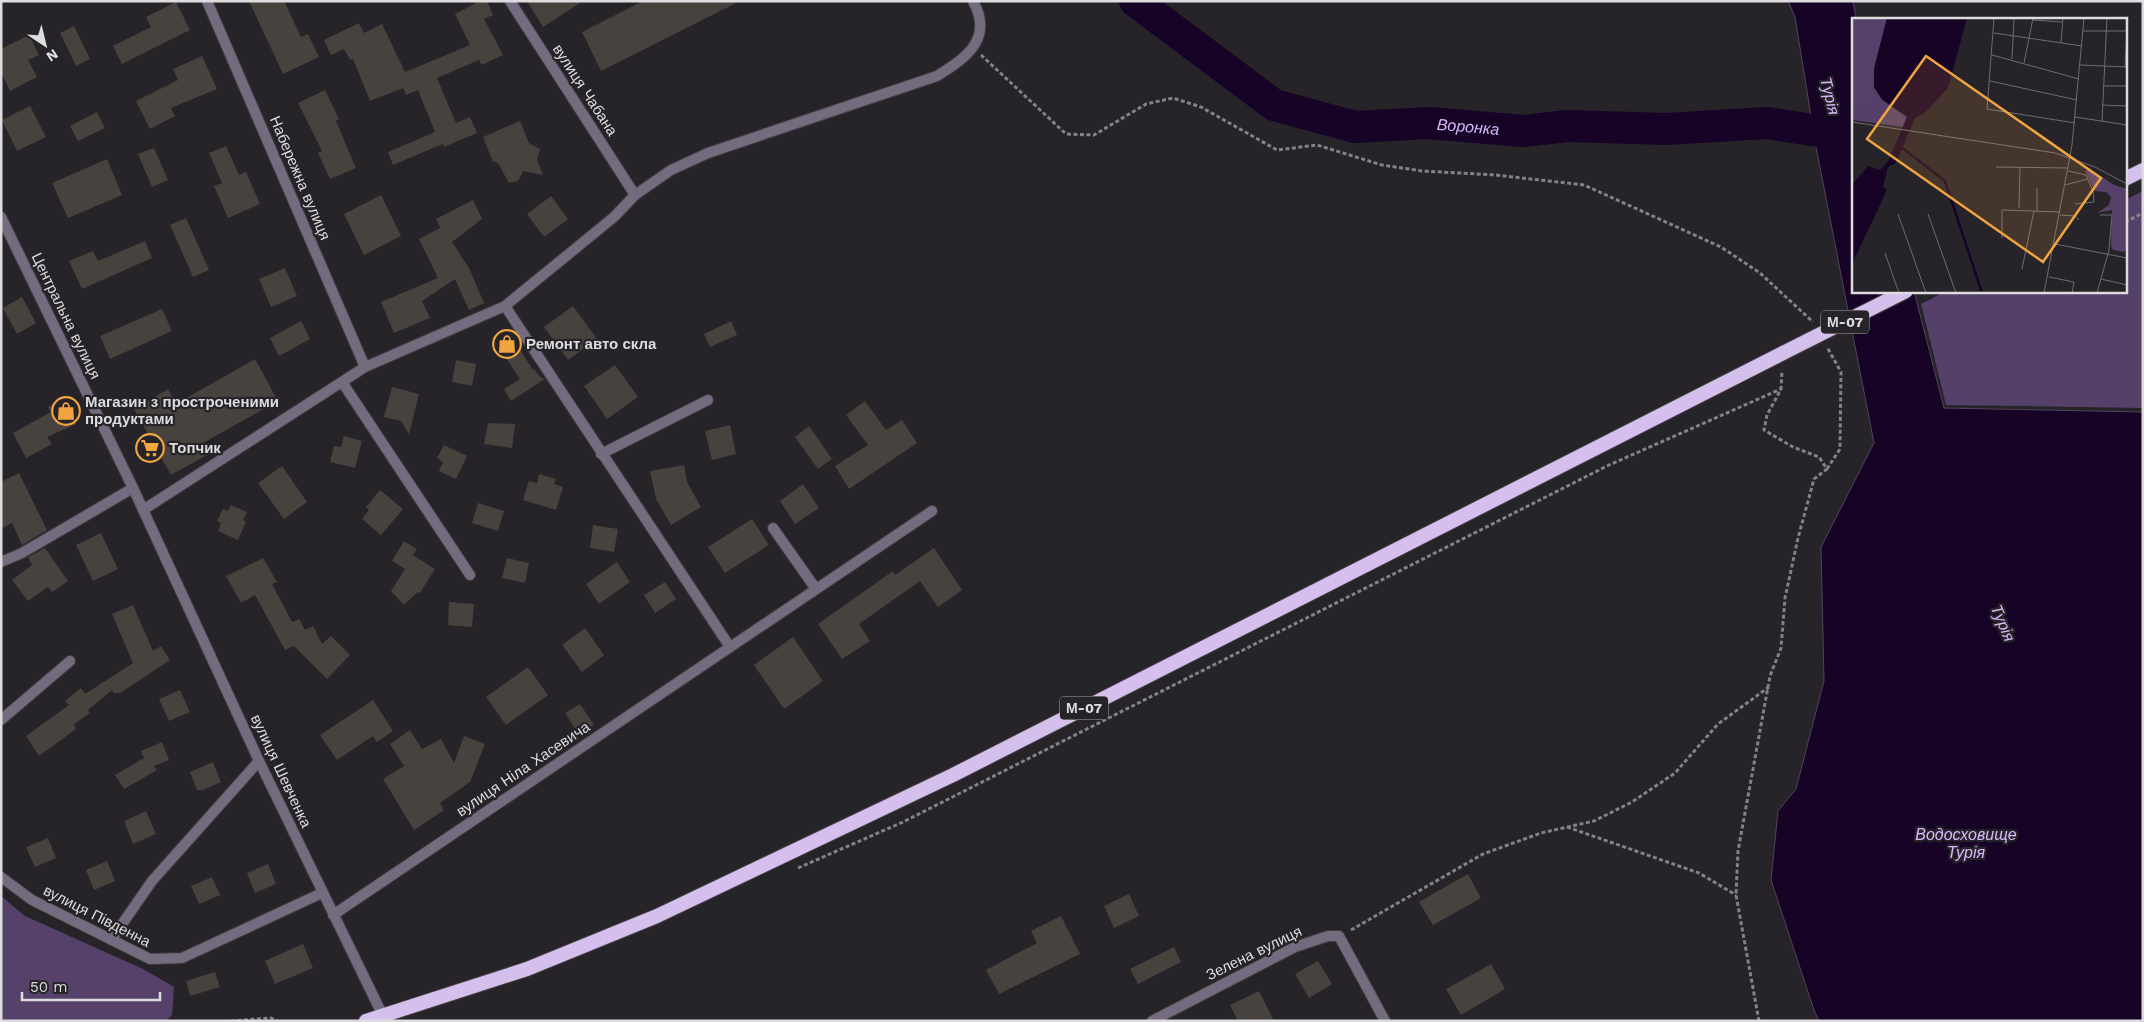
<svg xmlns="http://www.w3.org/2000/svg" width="2144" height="1022" viewBox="0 0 2144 1022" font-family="'Work Sans',sans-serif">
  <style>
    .green { fill: #544068 }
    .forest { fill: #56416a }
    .water { fill: #170326; stroke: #52445e }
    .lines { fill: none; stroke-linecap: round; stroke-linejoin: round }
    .river { stroke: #170326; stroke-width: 32 }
    .building { fill: #47423d }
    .service-casing { stroke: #403d42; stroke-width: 12 }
    .minor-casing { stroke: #403d42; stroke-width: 12 }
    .tertiary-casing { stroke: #403d42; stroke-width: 12 }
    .trunk-casing { stroke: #403d42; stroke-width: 16 }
    .path { stroke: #848286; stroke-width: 3; stroke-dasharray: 4 2.5; stroke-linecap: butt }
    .service { stroke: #746b7e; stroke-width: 10 }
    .minor { stroke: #746b7e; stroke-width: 10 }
    .tertiary { stroke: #746b7e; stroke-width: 10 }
    .trunk { stroke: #d5bfec; stroke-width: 14 }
    .trunk-bridge-casing { stroke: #403d42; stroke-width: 16; stroke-linecap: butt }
    .trunk-bridge { stroke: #d5bfec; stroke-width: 14 }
    .labels { text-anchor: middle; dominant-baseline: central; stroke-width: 4.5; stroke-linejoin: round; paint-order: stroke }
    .shield { fill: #262329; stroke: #a6a4a8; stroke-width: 1 }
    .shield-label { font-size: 14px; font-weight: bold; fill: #dddcdf }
    .street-label { font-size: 15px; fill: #dddcdf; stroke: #262329 }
    .poi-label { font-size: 15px; font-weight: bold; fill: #dddcdf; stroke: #262329; text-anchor: start }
    .water-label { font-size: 16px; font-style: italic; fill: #d9b7fc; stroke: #262329 }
    .inset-river { fill: none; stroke: #170326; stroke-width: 2.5 }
    .inset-road { fill: none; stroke: #6f6d72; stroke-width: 1 }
    .view { fill: #f1a540; fill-opacity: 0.15; stroke: #f1a540; stroke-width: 2.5 }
    .inset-edge { fill: none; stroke: #dddcdf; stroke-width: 2.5 }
  </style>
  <rect width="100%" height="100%" fill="#262329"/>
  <!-- green -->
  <path class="green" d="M2143,191V408L1946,405L1921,304L1946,291H2125V200Z"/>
  <!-- forest -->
  <path class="forest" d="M1,896L25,916L143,969L174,987L172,1015L166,1021H1Z"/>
  <!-- water -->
  <path class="water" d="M1788,1H1853L1856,19H1853V291H1914L1944,408L2143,412V1021H1819L1814,1010L1771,880L1778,811L1796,789L1824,681L1821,547L1874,443L1816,147L1795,17Z"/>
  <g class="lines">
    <!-- river -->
    <path class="river" id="s1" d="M1135,1L1274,105L1355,127L1429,123L1523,131L1568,126L1666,129L1767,123L1838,134"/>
  </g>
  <!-- building -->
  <path class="building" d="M249,1H284L301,37L308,34L319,57L283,74Z
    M480,1H487L493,15L484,19L503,55L482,65L479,60L437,78L456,123L470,117L477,133L444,147L443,144L393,165L388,152L435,132L418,90L406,95L403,88L370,101L353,59L350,60L344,49L331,55L324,40L359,23L364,33L382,24L405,72L470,45L455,14Z
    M527,1H583L543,27Z
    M643,1H740L601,71L582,32Z
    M176,2L190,30L122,64L113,46L151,27L146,17Z
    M74,26L90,59L76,66L60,33Z
    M29,35L39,55L28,60L37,77L10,91L1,72V49Z
    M202,56L217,89L171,108L175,116L150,129L136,101L178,80L173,69Z
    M325,90L339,119L336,121L356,168L330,179L318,153L322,151L298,103Z
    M30,106L46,137L17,151L2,120Z
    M97,112L105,128L78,141L70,126Z
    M520,121L529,143L540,149L537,160L543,175L523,171L518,181L509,183L499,165L495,161L493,162L483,137Z
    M226,146L239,175L246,172L260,204L228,218L214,186L222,183L209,153Z
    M154,148L168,180L152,187L138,154Z
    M107,159L122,195L68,218L52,183Z
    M381,195L401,236L364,255L344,214Z
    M551,196L568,219L544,237L527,214Z
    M473,200L482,219L452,242L469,268L484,303L469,310L455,279L422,301L430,318L394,333L381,302L438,278L419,239L440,228L436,219Z
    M186,218L209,270L193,277L170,225Z
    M145,241L152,258L82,289L69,261L93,251L98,261Z
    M285,268L297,296L271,307L259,279Z
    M22,297L36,323L17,334L3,308Z
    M573,306L597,339L568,360L544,327Z
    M162,309L172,331L110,359L100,336Z
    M301,321L310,339L279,356L270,338Z
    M731,321L737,335L710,347L704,334Z
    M509,332L533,370L534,369L540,377L545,379L511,401L504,389L520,379L495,341Z
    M255,359L278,401L203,443L209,454L171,475L134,409L168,389L176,404Z
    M456,360L476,364L472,386L452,382Z
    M615,365L638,397L607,419L584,386Z
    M392,387L419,394L409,434L401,421L384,417Z
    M65,399L76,424L47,437L52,444L26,458L13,433L51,412L48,407Z
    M865,401L886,430L902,420L917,443L849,489L835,466L868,445L846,415Z
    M488,423L515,424L512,448L484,444Z
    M730,425L736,454L712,460L705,431Z
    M809,426L832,459L818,469L795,437Z
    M344,436L362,441L355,468L330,462L334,446L341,447Z
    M444,445L467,456L456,479L439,471L443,462L437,458Z
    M684,465L687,482L701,507L671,525L656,499L650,471Z
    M282,466L307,502L284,519L258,483Z
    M19,473L47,530L22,545L12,523L1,529V482Z
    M539,474L556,479L554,484L563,487L556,510L523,500L529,481L537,483Z
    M803,484L819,508L795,524L780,501Z
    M380,490L403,509L381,535L362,519L369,510L366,507Z
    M478,503L504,511L498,531L472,523Z
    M231,505L247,512L243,520L246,522L238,540L218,531L221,523L217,521L223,509L228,511Z
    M752,519L769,545L725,573L708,547Z
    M593,525L618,529L614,552L590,548Z
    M101,533L118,569L93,581L76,545Z
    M404,541L417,549L413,555L435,569L420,593L418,592L404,605L391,591L405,569L392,561Z
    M45,548L68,581L52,592L48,587L28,601L12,580L32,565L28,557Z
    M934,548L962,590L938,607L920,581L859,624L870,641L842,659L818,624L893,571L895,575Z
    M263,558L277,582L272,584L292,622L299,619L305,630L313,626L322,644L331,636L350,655L327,679L294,646L285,650L255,595L241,603L226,576Z
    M507,558L529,563L525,583L502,578Z
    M617,562L630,582L599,604L586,584Z
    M665,582L676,599L655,613L644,595Z
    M449,602L474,604L472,627L448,625Z
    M133,605L153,651L161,646L170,660L120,693H114L112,690L88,710L90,713L74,724L76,729L39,756L26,736L69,705L65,701L81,688L85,694L133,663L112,614Z
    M585,628L604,655L582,672L562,645Z
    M793,637L823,681L784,709L754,665Z
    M528,667L548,695L506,725L486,697Z
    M180,690L190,712L169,721L159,699Z
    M373,700L393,731L377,742L373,736L337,760L320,735Z
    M580,704L594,725L579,735L565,713Z
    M410,730L422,749L441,739L454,763L464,736L485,744L470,782L440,803L444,810L414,830L383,779L404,766L390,744Z
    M162,742L169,760L154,766L157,770L124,789L115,775L144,758L141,751Z
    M213,762L221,782L203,790H197L190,772Z
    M146,811L156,834L133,844L124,821Z
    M48,838L56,858L35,867L26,847Z
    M107,861L115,881L94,890L86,870Z
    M268,864L276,884L255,893L247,873Z
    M1468,874L1481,898L1433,925L1419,902Z
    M212,877L220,895L199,904L191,886Z
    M1129,894L1139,916L1114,928L1104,906Z
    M1061,916L1080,954L999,994L986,970L1037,943L1031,931Z
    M303,944L313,968L275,984L265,961Z
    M1174,947L1181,962L1138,984L1130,969Z
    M1318,961L1332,984L1309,998L1295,974Z
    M1491,964L1505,989L1461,1015L1446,989Z
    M215,972L220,987L190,996L186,981Z
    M1259,991L1274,1021H1238L1230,1005Z"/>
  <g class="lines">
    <defs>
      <path id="service" d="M635,195L671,170L708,153L937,76C966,58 994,39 973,1
        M601,454L708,400
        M773,528L816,589"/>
      <path id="minor" d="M207,1L365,367
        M505,306L730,647
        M342,382L470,575
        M143,510L365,367L505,306L614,217L635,195L510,1
        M1,562L22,553L133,488
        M1,720L70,661
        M1,877L32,900L150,959L182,958L322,893
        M333,915L932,511
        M111,940L152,881L259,761
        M1152,1021L1295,947L1328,936H1339L1385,1021"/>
      <path id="tertiary" d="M1,217L133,488L259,761L385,1020"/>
      <path id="trunk" d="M2125,179L2143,170
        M366,1021L527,969L657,916L953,775L1783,353"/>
    </defs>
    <!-- service casing -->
    <use href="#service" class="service-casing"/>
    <!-- minor casing -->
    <use href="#minor" class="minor-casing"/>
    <!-- tertiary casing -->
    <use href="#tertiary" class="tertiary-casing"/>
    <!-- trunk casing -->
    <use href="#trunk" class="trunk-casing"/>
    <!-- path -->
    <path class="path" d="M981,55L1066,134L1094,135L1146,104L1173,98L1201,107L1277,150L1317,145L1382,165L1422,171L1496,175L1584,185L1721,247L1760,273L1813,322
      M2125,222L2143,213
      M1827,469L1840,449L1841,372L1827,347
      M1567,827L1699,873L1736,895
      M798,868L903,822L1609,465L1781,389
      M1351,930L1483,854L1541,833L1594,821L1632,802L1675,773L1718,724L1769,687
      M231,1021L271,1018L277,1021
      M1759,1021L1736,895L1738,851L1770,676L1781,648L1785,598L1798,538L1814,479L1827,469L1819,457L1793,447L1764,430L1767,415L1781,389L1782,371"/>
    <!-- service -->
    <use href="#service" class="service"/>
    <!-- minor -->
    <use href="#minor" class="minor"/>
    <!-- tertiary -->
    <use href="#tertiary" class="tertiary"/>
    <!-- trunk -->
    <use href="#trunk" class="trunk"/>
    <defs>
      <path id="trunk-bridge" d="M1783,353L1906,291"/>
    </defs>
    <!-- trunk-bridge casing -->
    <use href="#trunk-bridge" class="trunk-bridge-casing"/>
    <!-- trunk-bridge -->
    <use href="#trunk-bridge" class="trunk-bridge"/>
  </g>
  <!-- icons -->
  <defs>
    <symbol id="shop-ring" viewBox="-11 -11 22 22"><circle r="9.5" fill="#262329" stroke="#f1a540" stroke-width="1.5"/><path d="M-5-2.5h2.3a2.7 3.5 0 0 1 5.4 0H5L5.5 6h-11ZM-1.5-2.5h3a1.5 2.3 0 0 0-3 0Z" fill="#f1a540"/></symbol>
    <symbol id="supermarket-ring" viewBox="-11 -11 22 22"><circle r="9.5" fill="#262329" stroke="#f1a540" stroke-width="1.5"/><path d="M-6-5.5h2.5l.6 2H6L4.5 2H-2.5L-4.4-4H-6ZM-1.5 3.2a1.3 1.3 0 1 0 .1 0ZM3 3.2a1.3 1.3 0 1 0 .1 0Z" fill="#f1a540"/></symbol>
  </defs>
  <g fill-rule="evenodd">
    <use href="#shop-ring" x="491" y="328" width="32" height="32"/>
    <use href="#shop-ring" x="50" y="395" width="32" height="32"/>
    <use href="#supermarket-ring" x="134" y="432" width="32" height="32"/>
  </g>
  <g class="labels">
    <!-- shield labels -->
    <g class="shield">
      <rect x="1821" y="310.5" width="48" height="23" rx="4"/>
      <rect x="1060" y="696.5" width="48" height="23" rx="4"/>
    </g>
    <g class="shield-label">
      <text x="1845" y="322">М-07</text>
      <text x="1084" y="708">М-07</text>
    </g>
    <!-- street labels -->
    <g class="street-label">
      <text transform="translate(585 90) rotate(57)">вулиця Чабана</text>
      <text transform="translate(300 178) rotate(67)">Набережна вулиця</text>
      <text transform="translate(66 316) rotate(64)">Центральна вулиця</text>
      <text transform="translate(523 769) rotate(-34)">вулиця Ніла Хасевича</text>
      <text transform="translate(281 771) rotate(65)">вулиця Шевченка</text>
      <text transform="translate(97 916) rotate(27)">вулиця Південна</text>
      <text transform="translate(1254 953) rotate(-26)">Зелена вулиця</text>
    </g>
    <!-- poi labels -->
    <g class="poi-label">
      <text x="526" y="344">Ремонт авто скла</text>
      <text x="85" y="402">Магазин з простроченими<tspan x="85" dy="17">продуктами</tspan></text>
      <text x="169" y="448">Топчик</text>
    </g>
    <!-- water labels -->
    <g class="water-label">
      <text transform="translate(1830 96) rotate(76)">Турія</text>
      <text stroke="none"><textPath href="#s1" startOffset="371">Воронка</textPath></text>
      <text transform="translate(2003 623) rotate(67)">Турія</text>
      <text x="1966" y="834">Водосховище<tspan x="1966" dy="18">Турія</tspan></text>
    </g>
  </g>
  <!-- overview -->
  <g transform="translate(1852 18)">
    <rect width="275" height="275" fill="#262329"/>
    <path d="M0,0H35L22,51V69L30,82L55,99L51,109L0,102Z" fill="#544068"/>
    <path d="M0,0H29L18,57L24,78L21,82L6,86H0ZM238,151L262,167L275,171V230L272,234L261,232L259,228L260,192L245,195L257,187L259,179L254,174L243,173L233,153Z" fill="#56416a"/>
    <path d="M35,0H115L96,70L73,95L63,100L44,145L36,149L31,169L35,172L0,246V167L16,148L28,152L36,144L55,99L30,81L22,69V51Z" fill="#170326"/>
    <path class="inset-river" d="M48,128L93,163L130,275"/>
    <path class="inset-road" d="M142,0L135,91L223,105M181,2L210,4M231,13H275M142,15L230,28M209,25L211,0M140,37L227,61M160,41L162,0M172,45L181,0M228,47L275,49M273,49L275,14M138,63L225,82M251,68H275M250,87L275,88M223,99L275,107M250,103L255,0M0,104L203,135L243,149L275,166M144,149L216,150M216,153L234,157L241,173L242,184L223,186M213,167L236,161M167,190L168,149M185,193V170M46,196L74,275M76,196L104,275M208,197L223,198L227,202M150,220V192L208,194M203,226L275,240M33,235L47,275M170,251L182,193M197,259L222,264L220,275M249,261L275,267M192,275L220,127L232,0M245,275L257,232L260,197H248"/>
    <path class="view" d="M74,38L249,160L191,244L15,121Z"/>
    <rect width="275" height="275" class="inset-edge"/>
  </g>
  <!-- border -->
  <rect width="2144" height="1022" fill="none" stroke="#dddcdf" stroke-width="5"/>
  <!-- north arrow -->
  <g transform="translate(45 45) rotate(145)" stroke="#262329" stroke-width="4" paint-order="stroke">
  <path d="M0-4L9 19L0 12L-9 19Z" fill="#dddcdf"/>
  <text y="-8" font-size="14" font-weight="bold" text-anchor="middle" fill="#dddcdf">N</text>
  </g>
  <!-- scale -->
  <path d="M22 992v8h138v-8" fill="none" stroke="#dddcdf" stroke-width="2.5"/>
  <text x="30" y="992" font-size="15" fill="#dddcdf" stroke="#262329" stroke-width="4" paint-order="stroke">50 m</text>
</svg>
